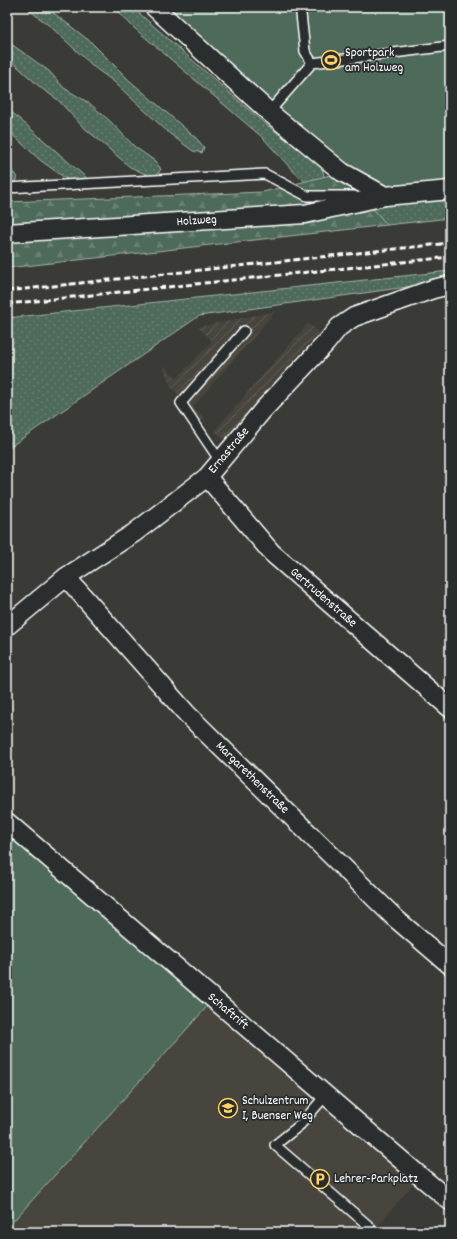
<svg xmlns="http://www.w3.org/2000/svg" width="457" height="1239" viewBox="0 0 457 1239" font-family="Dekko,sans-serif">
  <style>
    .built { fill: #46443c }
    .industrial { fill: url(#industrial-furrows) }
    .grass { fill: url(#grass-dots); stroke: #a6b4ac }
    .forest { fill: url(#forest-firs); stroke: #a6b4ac }
    .pitch { fill: #4e6a5a; stroke: #a6b4ac }
    .lines { fill: none; stroke-linecap: round; stroke-linejoin: round }
    .service-casing { stroke: #fff; stroke-width: 12 }
    .minor-casing { stroke: #fff; stroke-width: 21 }
    .service { stroke: #2a2d2e; stroke-width: 9 }
    .minor { stroke: #2a2d2e; stroke-width: 18 }
    .rail { stroke: #fff; stroke-width: 3; stroke-dasharray: 6 3; stroke-linecap: butt }
    .labels { text-anchor: middle; dominant-baseline: central; stroke-width: 3.5; stroke-linejoin: round; paint-order: stroke }
    .poi-label { font-size: 13px; fill: #fff; stroke: #2a2d2e; text-anchor: start }
    .street-label { font-size: 13px; fill: #fff; stroke: #2a2d2e }
  </style>
  <defs>
    <pattern id="industrial-furrows" width="10" height="10" patternUnits="userSpaceOnUse"><rect width="10" height="10" fill="#46443c"/><path d="M-1 1l2-2M0 10L10 0M9 11l2-2" fill="none" stroke="#626059"/></pattern>
    <pattern id="grass-dots" width="8" height="8" patternUnits="userSpaceOnUse"><rect width="8" height="8" fill="#4e6a5a"/><path d="M2 2h.1M6 6h.1" fill="none" stroke="#698073" stroke-width="1.8" stroke-linecap="round"/></pattern>
    <pattern id="forest-firs" width="22" height="20" patternUnits="userSpaceOnUse"><rect width="22" height="20" fill="#4e6a5a"/><path d="M5 1l3.5 6h-7zM16 11l3.5 6h-7z" fill="#698073"/></pattern>
  </defs>
  <rect width="100%" height="100%" fill="#3a3a36"/>
  <filter id="ink" filterUnits="userSpaceOnUse"><feTurbulence type="fractalNoise" baseFrequency=".025" numOctaves="2"/><feDisplacementMap in="SourceGraphic" scale="8" xChannelSelector="R" yChannelSelector="G"/><feConvolveMatrix kernelMatrix="1 2 1 2 8 2 1 2 1" color-interpolation-filters="sRGB"/></filter>
  <g filter="url(#ink)">
    <!-- built -->
    <path class="built" d="M214,999L420,1176L373,1232H7V1228Z"/>
    <!-- industrial -->
    <path class="industrial" d="M276,311L193,407L205,418L202,421L171,387L162,364L177,378L212,341L198,327Z
      M308,323L319,332L225,440L214,431Z"/>
    <!-- grass -->
    <path class="grass" d="M25,7H46L91,42L129,80L196,138L204,147L202,153L193,151L170,134L113,81L95,68L51,27Z
      M114,7H132L264,123L322,166L325,182L309,185L294,172L263,138L133,27Z
      M7,41L49,71L64,88L89,103L110,121L135,147L155,161L161,169L157,175L150,176L130,167L81,125L58,100L41,88L7,57Z
      M7,108L89,180L69,181L40,160L7,130Z
      M7,167L11,170L17,177L15,182L7,185Z
      M342,172L450,190V218L387,225Z
      M450,271V281L199,316L7,449V318Z"/>
    <!-- forest -->
    <path class="forest" d="M342,172L387,225L7,268V202L263,192Z"/>
    <!-- pitch -->
    <path class="pitch" d="M154,7H450V190L385,196Z
      M7,822L214,999L7,1228Z"/>
    <g class="lines">
      <defs>
        <path id="service" d="M301,14L305,51L312,63
          M269,112L312,63L450,46
          M7,188L265,174L307,196H354
          M220,461L181,403L244,331
          M326,1095L300,1125L275,1145L370,1227"/>
        <g id="minor">
          <path d="M154,7L269,112L342,172L385,196"/>
          <path id="s1" d="M7,233L305,214L385,196L450,190"/>
          <path id="s2" d="M207,477L272,553L450,708"/>
          <path id="s3" d="M66,577L187,714L395,918L450,965"/>
          <path id="s4" d="M7,626L66,577L134,533L207,477L263,410L326,343L339,327L354,317L433,289L450,285"/>
          <path id="s5" d="M7,822L420,1176L450,1201"/>
        </g>
      </defs>
      <!-- service casing -->
      <use href="#service" class="service-casing"/>
      <!-- minor casing -->
      <use href="#minor" class="minor-casing"/>
      <!-- service -->
      <use href="#service" class="service"/>
      <!-- minor -->
      <use href="#minor" class="minor"/>
      <!-- rail -->
      <path class="rail" d="M7,291L450,243
        M7,304L450,257"/>
    </g>
  </g>
  <!-- icons -->
  <defs>
    <symbol id="stadium-ring" viewBox="-11 -11 22 22"><circle r="9.5" fill="#2a2d2e" stroke="#ffd166" stroke-width="1.5"/><path d="M0-5a6.5 5 0 1 0 0 10a6.5 5 0 1 0 0-10ZM-3.5-1.8h7v3.6h-7Z" fill="#ffd166"/></symbol>
    <symbol id="school-ring" viewBox="-11 -11 22 22"><circle r="9.5" fill="#2a2d2e" stroke="#ffd166" stroke-width="1.5"/><path d="M0-5L7-2L0 1L-7-2ZM-4 1L0 2.5L4 1V4Q0 6-4 4Z" fill="#ffd166"/></symbol>
    <symbol id="parking-ring" viewBox="-11 -11 22 22"><circle r="9.5" fill="#2a2d2e" stroke="#ffd166" stroke-width="1.5"/><path d="M-3.5-5.5H1a3.5 3.5 0 0 1 0 7H-1V5.5H-3.5ZM-1-3.4V-.6H.8a1.4 1.4 0 0 0 0-2.8Z" fill="#ffd166"/></symbol>
  </defs>
  <g fill-rule="evenodd">
    <use href="#stadium-ring" x="320" y="49" width="22" height="22"/>
    <use href="#school-ring" x="217" y="1097" width="22" height="22"/>
    <use href="#parking-ring" x="309" y="1168" width="22" height="22"/>
  </g>
  <g class="labels">
    <!-- poi labels -->
    <g class="poi-label">
      <text x="345" y="53">Sportpark<tspan x="345" dy="15">am Holzweg</tspan></text>
      <text x="242" y="1101">Schulzentrum<tspan x="242" dy="15">I, Buenser Weg</tspan></text>
      <text x="334" y="1179">Lehrer-Parkplatz</text>
    </g>
    <!-- street labels -->
    <g class="street-label">
      <text stroke="none"><textPath href="#s1" startOffset="190">Holzweg</textPath></text>
      <text stroke="none"><textPath href="#s4" startOffset="284">Ernastraße</textPath></text>
      <text stroke="none"><textPath href="#s2" startOffset="168">Gertrudenstraße</textPath></text>
      <text stroke="none"><textPath href="#s3" startOffset="274">Margarethenstraße</textPath></text>
      <text stroke="none"><textPath href="#s5" startOffset="291">Schaftrift</textPath></text>
    </g>
  </g>
  <!-- margin -->
  <rect width="457" height="1239" fill="none" stroke="#2a2d2e" stroke-width="24"/>
  <rect x="12" y="12" width="433" height="1215" fill="none" stroke="#fff" stroke-width="1.5" filter="url(#ink)"/>
</svg>
